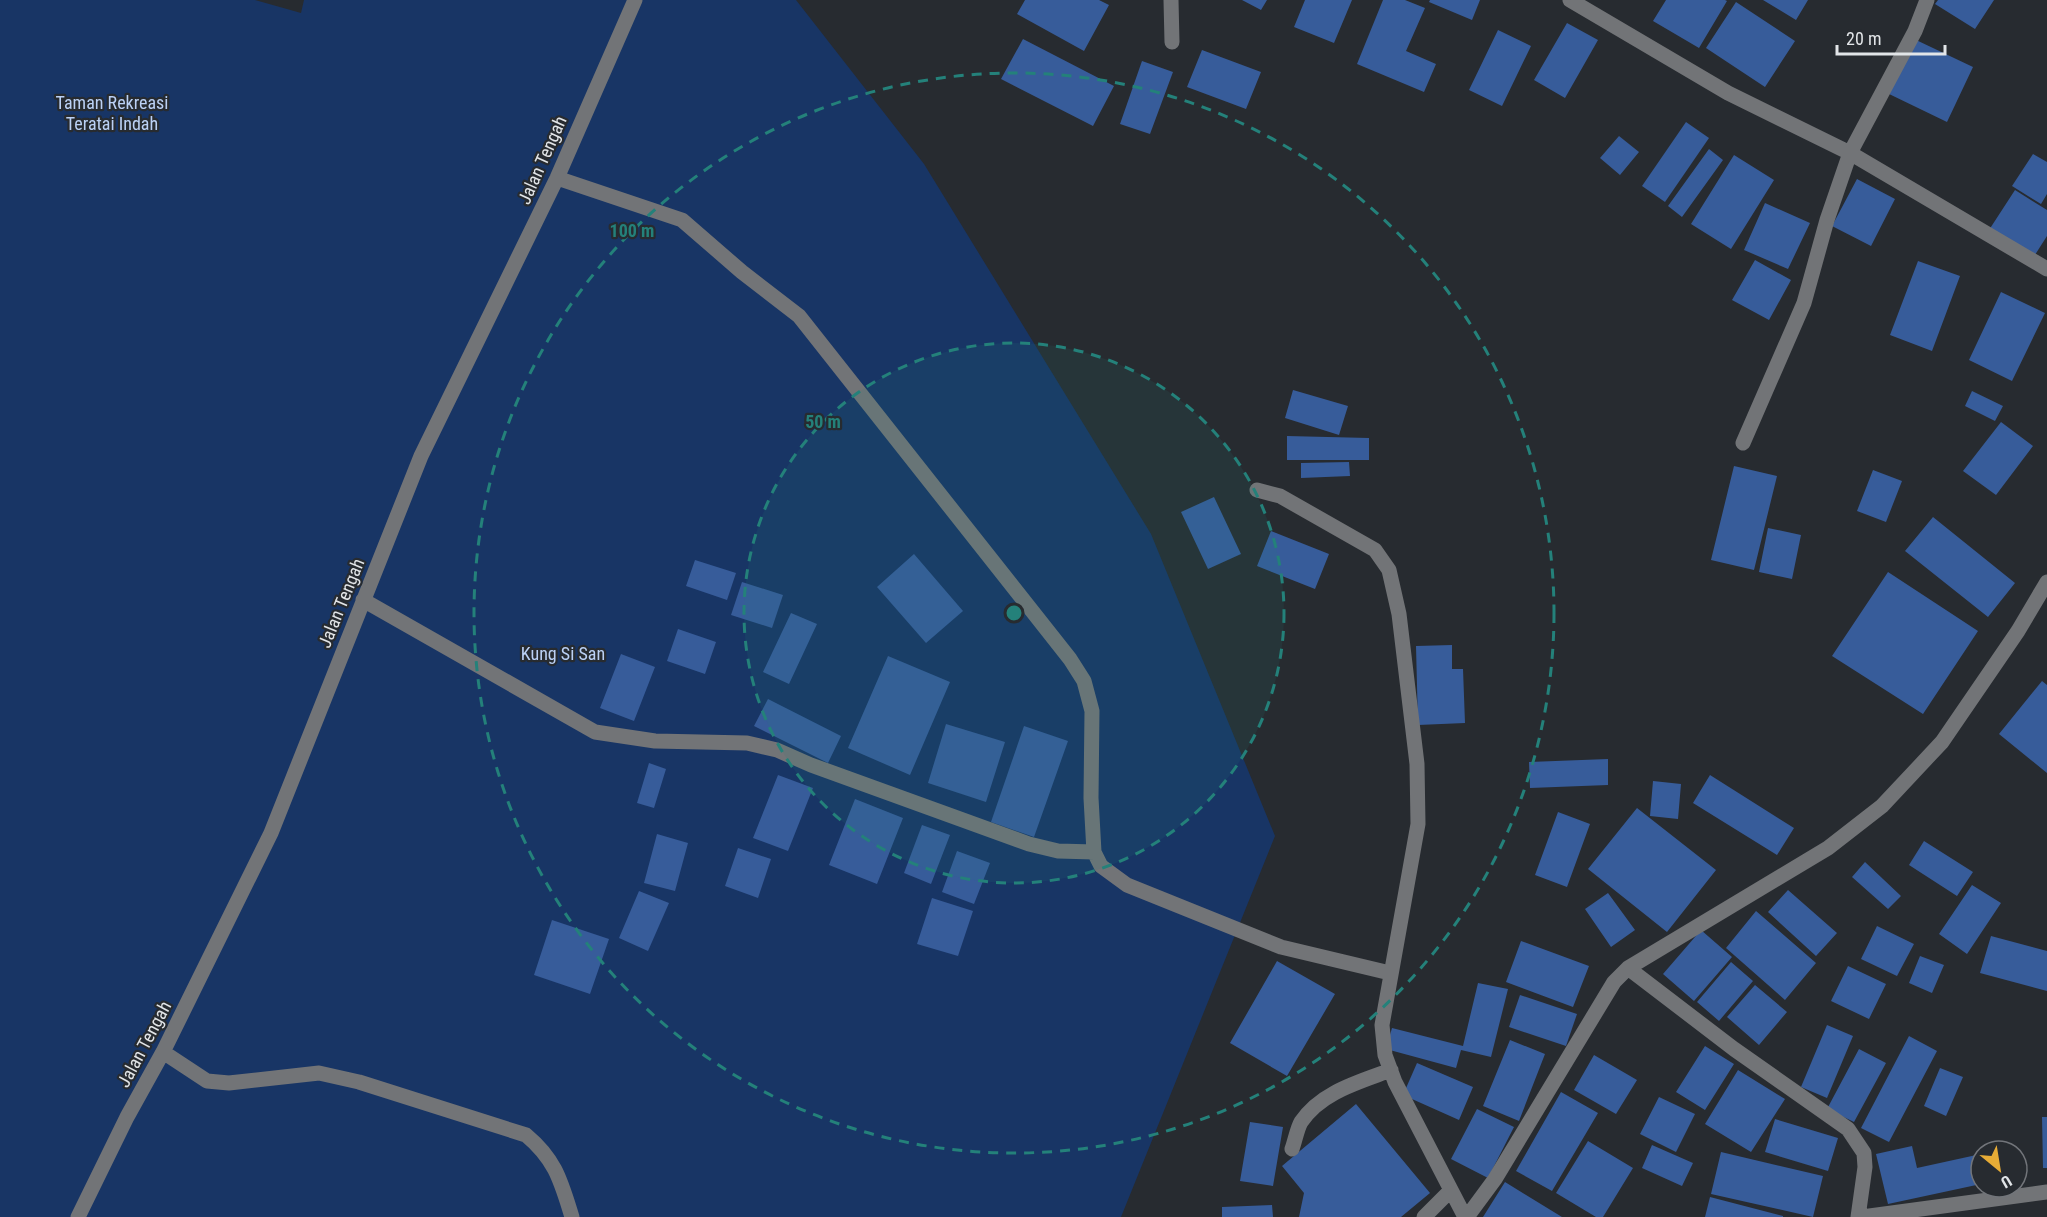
<svg xmlns="http://www.w3.org/2000/svg" width="2047" height="1217" viewBox="0 0 2047 1217" font-family="'Roboto Condensed',sans-serif">
  <style>
    .green { fill: #183565 }
    .building { fill: #375c9a }
    .lines { fill: none; stroke-linecap: round; stroke-linejoin: round }
    .minor { stroke: #727477; stroke-width: 15 }
    .ring { fill: none; stroke: #24817a; stroke-width: 3; stroke-dasharray: 10 8 }
    .labels { text-anchor: middle; dominant-baseline: central; stroke-width: 4.5; stroke-linejoin: round; paint-order: stroke }
    .park-label { font-size: 18px; fill: #bbd1f5; stroke: #272b30 }
    .street-label { font-size: 18px; fill: #e2e5e8; stroke: #272b30 }
    .centre { fill: #24817a; stroke: #272b30; stroke-width: 3 }
    .ring-label { font-size: 18px; text-anchor: middle; font-weight: bold; fill: #24817a; stroke: #272b30; stroke-width: 4.5; stroke-linejoin: round; paint-order: stroke }
  </style>
  <rect width="100%" height="100%" fill="#272b30"/>
  <!-- green -->
  <path class="green" d="M0,0H255L301,13L304,0H796L924,164L1151,534L1275,836L1121,1217H0Z"/>
  <!-- building -->
  <path class="building" d="M1025,0H1099L1109,5L1084,51L1017,14Z
    M1242,0H1267L1261,10Z
    M1305,0H1352L1334,43L1294,27Z
    M1383,0H1405L1425,8L1406,51L1436,64L1424,92L1357,64Z
    M1430,0H1480L1472,20L1429,2Z
    M1666,0H1725L1727,1L1699,48L1653,21Z
    M1763,0H1808L1796,20Z
    M1938,0H1994L1975,29L1935,4Z
    M1736,2L1795,41L1765,87L1706,48Z
    M1567,23L1598,40L1565,98L1534,80Z
    M1498,30L1531,46L1502,106L1469,90Z
    M1023,39L1114,86L1093,126L1001,79Z
    M1914,39L1973,67L1947,122L1887,93Z
    M1202,50L1261,72L1246,109L1187,87Z
    M1142,61L1173,72L1150,134L1120,124Z
    M1686,122L1709,138L1665,202L1642,186Z
    M1619,136L1639,152L1620,175L1600,158Z
    M1709,149L1723,160L1682,217L1668,206Z
    M2033,154L2047,162V194L2041,204L2012,186Z
    M1734,155L1774,180L1731,249L1691,224Z
    M1857,179L1895,199L1871,246L1832,226Z
    M2015,190L2047,210V236L2033,258L1989,230Z
    M1765,203L1810,223L1788,269L1744,250Z
    M1755,260L1791,280L1769,320L1732,300Z
    M1918,261L1960,276L1932,351L1890,335Z
    M2001,292L2045,313L2012,381L1969,360Z
    M1293,390L1348,406L1339,435L1285,418Z
    M1972,391L2003,406L1995,421L1965,406Z
    M2001,422L2033,446L1996,495L1963,471Z
    M1287,436L1369,438V460H1287Z
    M1349,462L1350,476L1301,478V463Z
    M1734,466L1777,476L1754,570L1711,560Z
    M1873,470L1902,481L1886,522L1857,511Z
    M1214,497L1241,554L1208,569L1181,512Z
    M1933,517L2015,583L1988,617L1905,551Z
    M1768,528L1801,535L1792,579L1759,572Z
    M1271,531L1329,554L1315,589L1257,566Z
    M914,554L963,611L926,643L877,587Z
    M695,560L736,573L727,600L686,586Z
    M1888,572L1978,631L1923,714L1832,656Z
    M742,582L783,595L772,628L731,615Z
    M791,613L817,624L789,684L763,672Z
    M678,629L716,642L705,674L667,661Z
    M1452,645V669H1463L1465,723L1418,725L1416,646Z
    M621,654L655,667L634,721L600,708Z
    M888,656L950,682L910,775L848,748Z
    M2042,681L2047,685V773L1999,734Z
    M768,699L841,736L828,763L754,726Z
    M946,724L1005,742L986,802L928,783Z
    M1024,726L1068,741L1034,837L991,822Z
    M1608,759V785L1530,788L1529,762Z
    M649,763L666,769L654,808L637,803Z
    M778,775L813,788L788,851L753,838Z
    M1710,775L1794,828L1777,855L1693,803Z
    M1653,781L1681,784L1678,819L1650,816Z
    M855,799L903,818L877,884L829,865Z
    M1637,808L1716,870L1667,932L1588,869Z
    M1558,812L1590,824L1567,887L1535,875Z
    M922,825L950,835L931,884L904,873Z
    M657,834L688,843L675,891L644,883Z
    M1924,841L1973,872L1957,896L1909,865Z
    M738,848L771,859L758,898L725,886Z
    M957,851L990,863L974,904L942,892Z
    M1865,862L1901,896L1888,909L1852,877Z
    M1972,885L2001,903L1967,954L1939,934Z
    M1788,890L1837,933L1816,956L1768,912Z
    M639,891L669,903L648,951L619,938Z
    M1608,893L1635,930L1611,947L1585,909Z
    M932,898L973,911L958,956L917,944Z
    M1756,911L1816,963L1785,1000L1726,948Z
    M552,920L609,939L590,994L534,975Z
    M1877,926L1914,944L1897,976L1861,959Z
    M1701,930L1732,957L1694,1001L1663,974Z
    M1991,936L2047,951V991L1980,973Z
    M1521,941L1589,966L1573,1007L1506,982Z
    M1920,956L1944,965L1932,993L1909,983Z
    M1277,961L1335,994L1287,1076L1230,1043Z
    M1731,962L1753,981L1719,1021L1697,1002Z
    M1848,966L1886,984L1869,1019L1831,1001Z
    M1478,983L1508,989L1491,1057L1461,1050L1456,1068L1386,1049L1392,1028L1463,1046Z
    M1755,985L1787,1012L1759,1045L1727,1017Z
    M1520,995L1577,1014L1566,1046L1509,1027Z
    M1827,1025L1853,1036L1827,1098L1801,1087Z
    M1909,1036L1937,1051L1889,1142L1861,1128Z
    M1510,1040L1545,1054L1519,1121L1483,1106Z
    M1705,1046L1734,1064L1705,1110L1676,1092Z
    M1859,1049L1886,1063L1854,1122L1827,1109Z
    M1594,1055L1637,1080L1616,1114L1574,1090Z
    M1417,1063L1473,1087L1459,1120L1403,1095Z
    M1940,1068L1963,1077L1946,1116L1924,1106Z
    M1738,1070L1785,1099L1751,1152L1705,1124Z
    M1561,1092L1598,1113L1552,1191L1516,1171Z
    M1659,1097L1695,1114L1676,1152L1640,1134Z
    M1356,1104L1430,1193L1401,1217H1299L1304,1193L1282,1166Z
    M1477,1109L1514,1127L1488,1178L1451,1159Z
    M2042,1117H2047V1168H2043Z
    M1775,1119L1838,1138L1828,1171L1765,1152Z
    M1250,1122L1283,1127L1273,1186L1240,1181Z
    M1588,1141L1633,1168L1603,1217H1596L1556,1193Z
    M1652,1145L1693,1163L1682,1186L1642,1168Z
    M1912,1146L1917,1168L1981,1154V1184L1888,1204L1876,1154Z
    M1721,1152L1823,1176L1813,1217L1711,1194Z
    M1505,1182L1562,1217H1483Z
    M1710,1197L1783,1216V1217H1705Z
    M1272,1205L1273,1217H1222V1207Z"/>
  <g class="lines">
    <!-- minor -->
    <path class="minor" d="M1171,0L1172,42
      M1570,0L1728,93L1850,153L2047,269
      M557,178L682,220L742,272L799,316L1070,659L1084,681L1092,711L1091,798L1094,852L1101,866L1127,885L1281,947L1390,973
      M1743,443L1804,303L1827,220L1850,153L1915,31L1927,0
      M1257,490L1280,496L1375,550L1389,570L1399,614L1417,764L1418,824L1382,1025L1385,1055L1395,1082L1465,1217
      M363,600L595,732L655,741L747,743L777,750L811,765L1029,844L1058,851L1094,852
      M1628,968L1734,1049L1848,1129L1864,1153L1865,1167L1858,1217
      M163,1052L207,1081L229,1083L319,1073L359,1082L526,1135C556,1160 561,1182 572,1217
      M1292,1149C1295,1141 1297,1129 1301,1122C1321,1092 1359,1082 1391,1070
      M78,1217L127,1117L163,1052L271,833L421,456L557,178L635,0
      M1424,1217L1451,1190
      M1467,1217L1495,1179L1614,982L1628,968L1828,848L1882,806L1942,742L2018,631L2047,582
      M1862,1217L2047,1192"/>
  </g>
  <!-- distance rings -->
  <circle cx="1014" cy="613" r="270" fill="#24817a" fill-opacity=".12"/>
  <g class="ring">
    <circle cx="1014" cy="613" r="270"/>
    <circle cx="1014" cy="613" r="540"/>
  </g>
  <g class="labels">
    <!-- park labels -->
    <g class="park-label">
      <text x="112" y="102">Taman Rekreasi<tspan x="112" dy="21">Teratai Indah</tspan></text>
      <text x="563" y="653">Kung Si San</text>
    </g>
    <!-- street labels -->
    <g class="street-label">
      <text transform="translate(542 160) rotate(-66)">Jalan Tengah</text>
      <text transform="translate(341 603) rotate(-68)">Jalan Tengah</text>
      <text transform="translate(144 1044) rotate(-62)">Jalan Tengah</text>
    </g>
  </g>
  <circle cx="1014" cy="613" r="9" class="centre"/>
  <g class="ring-label">
    <text x="632" y="237">100 m</text>
    <text x="823" y="428">50 m</text>
  </g>
  <!-- north arrow -->
  <g transform="translate(1999 1169) rotate(150)"><circle r="28" fill="#272b30" stroke="#72757a" stroke-width="1.5"/>
  <path d="M0-4.5L10 22L0 15L-10 22Z" fill="#e7ac36"/>
  <text y="-9" font-size="16" font-weight="bold" text-anchor="middle" fill="#e2e5e8">U</text>
  </g>
  <!-- scale -->
  <path d="M1837 45v9h108v-9" fill="none" stroke="#e2e5e8" stroke-width="3"/>
  <text x="1846" y="45" font-size="18" fill="#e2e5e8" stroke="#272b30" stroke-width="4.5" paint-order="stroke">20 m</text>
</svg>
